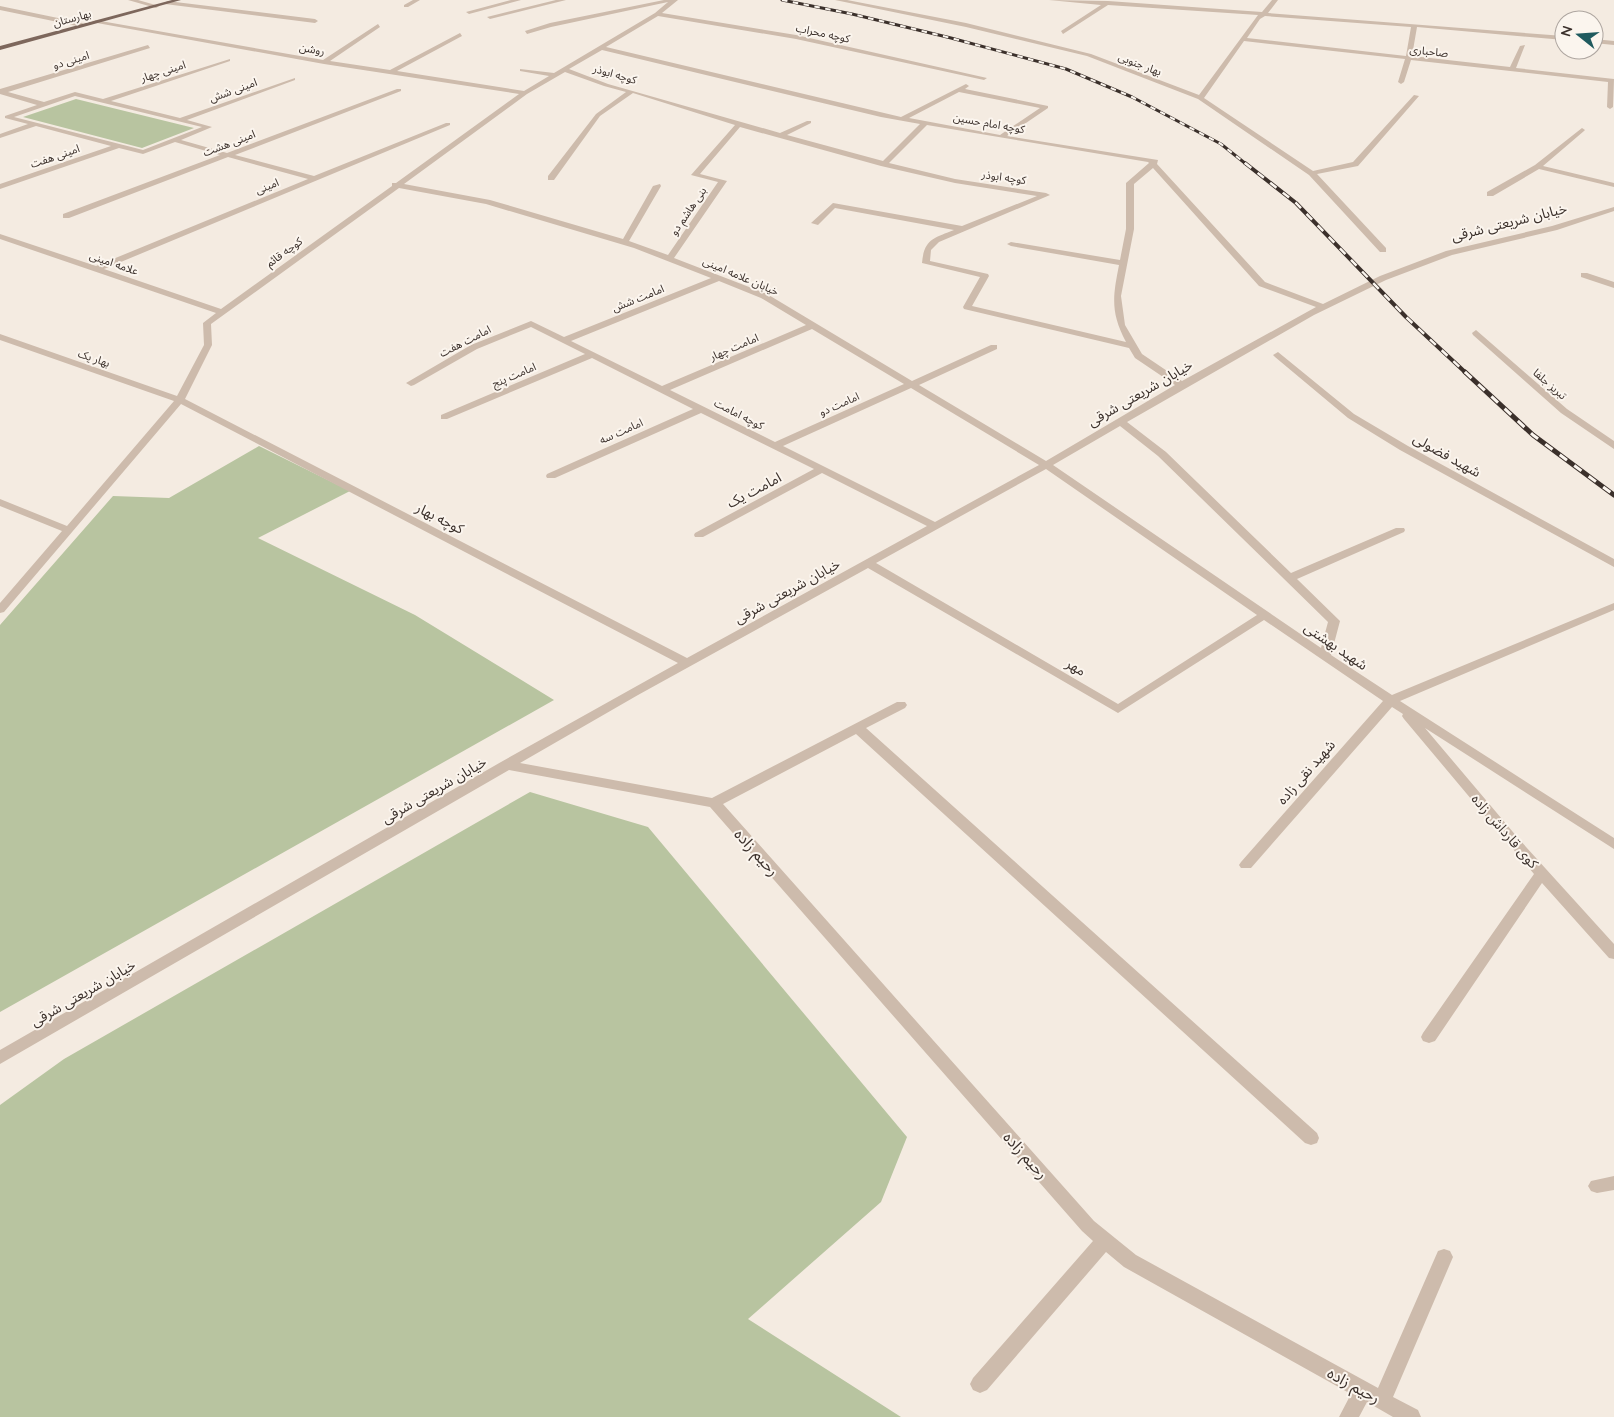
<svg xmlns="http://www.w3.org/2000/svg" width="1614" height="1417" viewBox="0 0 1614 1417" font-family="Quicksand,'Noto Sans Arabic',sans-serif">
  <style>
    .green { fill: #b8c4a0 }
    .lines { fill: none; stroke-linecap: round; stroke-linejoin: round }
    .minor { fill: #cdbbac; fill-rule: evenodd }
    .major { fill: #7d675c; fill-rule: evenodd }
    .rail-far2-casing { stroke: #3b302b; stroke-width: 3 }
    .rail-far1-casing { stroke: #3b302b; stroke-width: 4 }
    .rail-casing { stroke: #3b302b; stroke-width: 5 }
    .rail-far2 { stroke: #fbf5ee; stroke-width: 2; stroke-dasharray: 5.5; stroke-linecap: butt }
    .rail-far1 { stroke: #fbf5ee; stroke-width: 2.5; stroke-dasharray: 8; stroke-linecap: butt }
    .rail { stroke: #fbf5ee; stroke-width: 3; stroke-dasharray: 9; stroke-linecap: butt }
    .labels { text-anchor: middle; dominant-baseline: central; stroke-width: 4; stroke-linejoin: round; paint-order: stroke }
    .far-street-label { font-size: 11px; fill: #3b302b; stroke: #fbf5ee }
    .street-label { font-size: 14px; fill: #3b302b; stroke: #fbf5ee }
    .near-street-label { font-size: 16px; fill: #3b302b; stroke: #fbf5ee }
  </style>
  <rect width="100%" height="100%" fill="#f4ebe1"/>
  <!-- green -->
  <path class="green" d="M76,99L194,128L142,148L23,117Z
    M259,446L350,491L258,538L415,615L554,700L0,1012V625L113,496L169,498Z
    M530,792L648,827L907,1137L881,1202L748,1319L901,1417H0V1105L64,1059Z"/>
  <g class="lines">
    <!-- minor -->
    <path class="minor" d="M128,0H138L159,6L156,8Z
      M413,0H420L408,7H404V5Z
      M511,0H521L469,14L466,12Z
      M556,0H566L490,19L487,17Z
      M664,0H678L662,13L796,35L987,78L984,80L796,39L658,16L606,47L901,117L966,84L969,86L965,89L1048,106V108L1007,136L1158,160L1157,164L1265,282L1323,304L1380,276L1446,251L1552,226L1614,207V211L1557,230L1452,255L1386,280L1314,315L1127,422L1166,452L1291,573L1396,528H1404L1405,530L1404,532L1297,579L1340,621L1331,655L1392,695L1614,603V610L1400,701L1614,838V849L1425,728L1518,838L1614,944V959L1609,958L1542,883L1435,1041L1429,1043L1423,1041L1421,1037L1423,1033L1534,874L1404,719L1402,716L1403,714L1392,707L1251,868H1241L1239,865L1241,862L1383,701L1264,620L1118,713L868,568L638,695L520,763L712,798L897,702H905L907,705L905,708L866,728L1317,1133L1319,1138L1317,1143L1311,1145L1305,1143L856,734L723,804L1094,1221L1136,1255L1378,1388L1438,1251L1444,1249L1450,1251L1453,1257L1393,1397L1418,1410L1421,1417H1393L1367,1402L1359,1417H1339L1351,1394L1124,1267L1106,1252L987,1390L980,1393L973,1390L970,1384L973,1378L1093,1241L1082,1231L710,807L509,770L0,1064V1050L501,762L678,663L181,404L4,612L0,613V603L62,531L0,506V499L67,526L174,401L0,340V334L177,396L204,345L203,323L216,313L0,239V234L96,266L308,179L228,157L69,218H63V214L220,155L175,142L143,154L119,148L0,189V184L111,146L36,126L0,138V134L28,124L5,118V116L37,105L0,94V89L148,45L150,48L8,92L44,102L75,92L103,99L230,59V61L111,101L180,118L295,78V80L187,120L212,127L181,140L227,153L397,89H401V91L235,155L314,176L446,123H450V125L104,269L221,309L392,186V183H396L519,94L324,64L97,23L95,20L323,60L378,24L380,27L330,61L390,70L460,33L462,36L397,71L524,91L549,76L520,71V69L554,73L655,13L668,2L551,27L527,34L525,31L550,23ZM602,50L881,117L920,124L883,161L787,135L811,123V121H807L780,133L608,84L569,69ZM565,72L604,86L626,92L596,114L548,176V180H554L600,116L633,93L735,125L691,175L718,182L668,255L629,241L661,186L660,184L653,186L623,239L490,200L404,184L527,94ZM959,92L1040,108L1000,135L909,118ZM75,96L202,127L143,150L14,117ZM927,125L1148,162L1149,163L1126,183V229L1120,260L1011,242L1007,244L1011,246L1119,265C1113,296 1110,312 1126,342L972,306L989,276L988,274L930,261L931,250L939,242L1050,195L1046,193L955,179L889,163ZM740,127L881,166L955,183L1037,196L962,226L833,203L811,223L818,225L835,208L954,230C934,238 924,239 922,263L980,277L963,307L964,309L1129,348L1135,358L1175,385L1046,461L919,385L997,349V345H991L912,381L767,294L674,258L727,181L700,174ZM1153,168L1259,286L1316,307L1182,381L1142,354L1125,325L1121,296L1134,229V184ZM399,188L486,204L634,248L711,278L564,337L531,321L471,345L406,383L411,386L414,385L477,349L531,327L585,354L441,415V419H447L592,358L693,409L547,474L546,476L547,478H555L701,413L814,469L695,533L694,535L695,537H703L822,473L927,526L687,658L185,399L212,345L211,324ZM719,281L761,298L806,325L662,386L571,341ZM812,329L904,384L775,442L670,390ZM911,388L1039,465L935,522L783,446ZM1120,426L1158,456L1328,622L1321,648L1053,465ZM1046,469L1257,615L1118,704L876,563Z
      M835,0H847L966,23L1091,54L1199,95L1258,15L1108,5L1063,34L1061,31L1101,5L1049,0L1108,1L1262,12L1272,0H1278L1268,13L1564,36V40L1417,27L1412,56L1510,67L1520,46L1525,45L1516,68L1614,79L1613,107L1610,109L1607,107L1608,82L1411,60L1404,82L1401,84L1398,82L1405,59L1244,41L1204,98L1313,171L1353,162L1414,95L1419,96L1358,166L1317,174L1386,248V252H1380L1309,175L1198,99L1087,56L966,27ZM1265,16L1411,27L1406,56L1247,38L1260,19Z
      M167,1L315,19L318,21L315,23L165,4Z
      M0,6L82,23L85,25L82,27L0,10Z
      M1594,39L1614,41V45L1594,43Z
      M1582,128L1585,130L1584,131L1543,166L1614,183V187L1539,169L1493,196H1487V192L1535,165Z
      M1581,273H1587L1614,282V288L1581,277Z
      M1476,330L1567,409L1614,441V449L1561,413L1473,335L1472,333Z
      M1278,352L1354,414L1408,446L1614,559V567L1400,450L1348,418L1275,357L1273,355Z
      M1614,1176V1190L1597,1193L1591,1191L1588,1186L1591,1181Z"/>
    <!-- major -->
    <path class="major" d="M172,0H181L0,50V46Z"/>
    <defs>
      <path id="rail-far2" d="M782,0L852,14L951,38L1066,69L1132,97L1221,144L1246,164"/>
      <path id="rail-far1" d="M1245,163L1296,203L1406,317L1466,373"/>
      <path id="rail" d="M1465,372L1533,435L1614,495"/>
    </defs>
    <!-- rail-far2 casing -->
    <use href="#rail-far2" class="rail-far2-casing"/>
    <!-- rail-far1 casing -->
    <use href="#rail-far1" class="rail-far1-casing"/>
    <!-- rail casing -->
    <use href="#rail" class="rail-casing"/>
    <!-- rail-far2 -->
    <use href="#rail-far2" class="rail-far2"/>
    <!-- rail-far1 -->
    <use href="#rail-far1" class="rail-far1"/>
    <!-- rail -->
    <use href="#rail" class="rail"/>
  </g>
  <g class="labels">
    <!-- far-street labels -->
    <g class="far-street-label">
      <text transform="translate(72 18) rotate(-15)">بهارستان</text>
      <text transform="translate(823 33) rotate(12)">کوچه محراب</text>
      <text transform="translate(312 49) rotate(10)">روشن</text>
      <text transform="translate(1429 51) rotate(6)">صاحباری</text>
      <text transform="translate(71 60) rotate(-17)">امینی دو</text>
      <text transform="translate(1140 64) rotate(21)">بهار جنوبی</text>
      <text transform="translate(163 71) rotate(-18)">امینی چهار</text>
      <text transform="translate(615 74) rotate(16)">کوچه ابوذر</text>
      <text transform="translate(233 90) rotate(-20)">امینی شش</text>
      <text transform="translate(989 123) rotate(10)">کوچه امام حسین</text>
      <text transform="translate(229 143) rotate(-21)">امینی هشت</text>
      <text transform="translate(55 156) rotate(-19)">امینی هفت</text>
      <text transform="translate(1004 177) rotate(8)">کوچه ابوذر</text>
      <text transform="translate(267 186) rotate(-22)">امینی</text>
      <text transform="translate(688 211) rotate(-56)">بنی هاشم دو</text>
      <text transform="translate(284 252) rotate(-36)">کوچه قائم</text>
      <text transform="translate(114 263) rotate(19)">علامه امینی</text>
      <text transform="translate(741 276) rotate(23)">خیابان علامه امینی</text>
      <text transform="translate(638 298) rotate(-22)">امامت شش</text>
      <text transform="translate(465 341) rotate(-27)">امامت هفت</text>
      <text transform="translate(734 347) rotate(-23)">امامت چهار</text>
      <text transform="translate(94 358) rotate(19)">بهار یک</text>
      <text transform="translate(514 375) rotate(-23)">امامت پنج</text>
      <text transform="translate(1550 384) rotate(41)">تبریز جلفا</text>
      <text transform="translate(839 404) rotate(-24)">امامت دو</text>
      <text transform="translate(739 414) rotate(27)">کوچه امامت</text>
      <text transform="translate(621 431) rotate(-24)">امامت سه</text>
    </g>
    <!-- street labels -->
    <g class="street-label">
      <text transform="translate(1509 222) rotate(-14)">خیابان شریعتی شرقی</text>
      <text transform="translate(1140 393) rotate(-30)">خیابان شریعتی شرقی</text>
      <text transform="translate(1447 455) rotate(29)">شهید فضولی</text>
      <text transform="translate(754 490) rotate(-28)">امامت یک</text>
      <text transform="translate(440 518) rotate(27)">کوچه بهار</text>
      <text transform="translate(787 591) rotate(-29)">خیابان شریعتی شرقی</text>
      <text transform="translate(1336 646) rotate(34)">شهید بهشتی</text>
      <text transform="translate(1076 667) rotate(30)">مهر</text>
      <text transform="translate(1306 772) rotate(-49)">شهید نقی زاده</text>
      <text transform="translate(434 790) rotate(-30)">خیابان شریعتی شرقی</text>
      <text transform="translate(1505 831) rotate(49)">کوی قارداش زاده</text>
      <text transform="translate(83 993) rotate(-30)">خیابان شریعتی شرقی</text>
    </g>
    <!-- near-street labels -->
    <g class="near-street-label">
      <text transform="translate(757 852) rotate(48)">رحیم زاده</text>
      <text transform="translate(1026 1155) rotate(48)">رحیم زاده</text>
      <text transform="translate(1354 1385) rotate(29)">رحیم زاده</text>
    </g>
  </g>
  <!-- north arrow -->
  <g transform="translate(1579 35) rotate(287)"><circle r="24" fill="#fbf5ee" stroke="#aea6a0"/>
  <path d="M0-4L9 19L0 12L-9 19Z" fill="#1f5a5e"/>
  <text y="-8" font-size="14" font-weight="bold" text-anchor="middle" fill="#3b302b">N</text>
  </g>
</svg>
